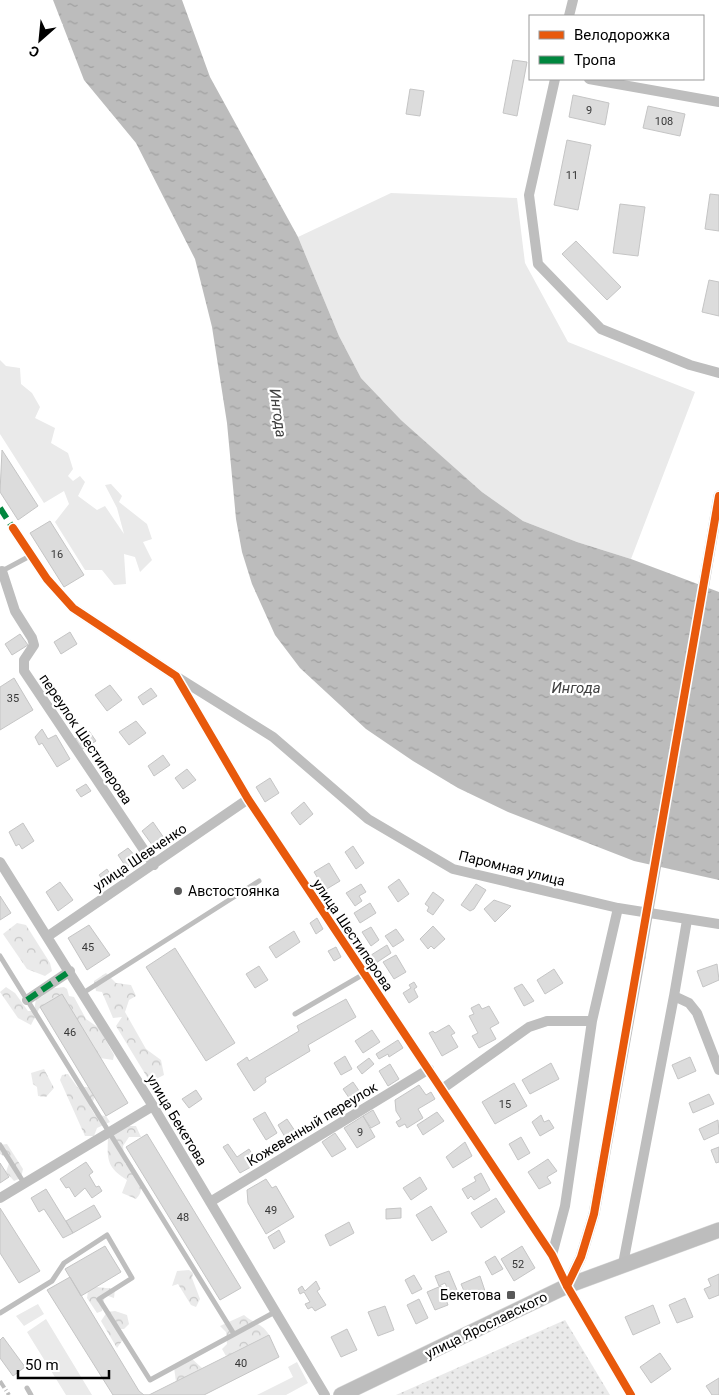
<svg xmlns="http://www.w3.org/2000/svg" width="719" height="1395" viewBox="0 0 719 1395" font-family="Roboto,sans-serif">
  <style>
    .grass { fill: #eaeaea }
    .forest { fill: url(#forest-crowns) }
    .park { fill: url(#park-dots) }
    .water { fill: url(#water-ripples) }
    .building { fill: #dcdcdc; stroke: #c5c5c5 }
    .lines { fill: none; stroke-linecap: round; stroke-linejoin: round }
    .primary-casing { stroke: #dbdbdb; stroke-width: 16 }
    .service { stroke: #bebebe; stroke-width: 5 }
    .minor { stroke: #bebebe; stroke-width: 10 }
    .tertiary { stroke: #bebebe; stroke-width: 11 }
    .primary { stroke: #bdbdbd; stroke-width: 15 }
    .rail { stroke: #bdbdbd; stroke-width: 4; stroke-dasharray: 8 2.5 1 2.5; stroke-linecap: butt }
    .tertiary-bridge { stroke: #bebebe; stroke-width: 11 }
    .quiet { stroke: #00873e; stroke-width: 6; stroke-dasharray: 12 6; stroke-linecap: butt }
    .cycleway-casing { stroke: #fff; stroke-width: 11 }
    .cycleway { stroke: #e8590c; stroke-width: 8 }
    .poi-dot { fill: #595959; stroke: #fff; stroke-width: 2 }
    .labels { text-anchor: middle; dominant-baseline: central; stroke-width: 4.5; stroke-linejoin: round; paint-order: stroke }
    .number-label { font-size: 11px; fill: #373737 }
    .street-label { font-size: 14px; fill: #000; stroke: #fff }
    .poi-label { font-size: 14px; fill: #000; stroke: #fff; text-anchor: start }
    .water-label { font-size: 15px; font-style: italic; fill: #404040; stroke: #fff }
  </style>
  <defs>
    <pattern id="forest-crowns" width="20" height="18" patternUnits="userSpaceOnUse" patternTransform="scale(1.25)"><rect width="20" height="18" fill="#eaeaea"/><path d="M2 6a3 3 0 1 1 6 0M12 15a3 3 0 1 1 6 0" fill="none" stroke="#c7c7c7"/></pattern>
    <pattern id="park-dots" width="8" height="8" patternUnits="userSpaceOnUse" patternTransform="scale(1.25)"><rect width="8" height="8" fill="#eaeaea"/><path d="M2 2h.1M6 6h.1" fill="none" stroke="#c7c7c7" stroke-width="1.8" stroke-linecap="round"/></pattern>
    <pattern id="water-ripples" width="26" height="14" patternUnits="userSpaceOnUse" patternTransform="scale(1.25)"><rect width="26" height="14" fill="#bcbcbc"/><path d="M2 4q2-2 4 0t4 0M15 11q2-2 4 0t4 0" fill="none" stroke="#a0a0a0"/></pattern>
  </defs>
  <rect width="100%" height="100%" fill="#fff"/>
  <!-- grass -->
  <path class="grass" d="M391,193L517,198L525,263L568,342L695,392L631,559L577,542L523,521L482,492L401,420L361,378L339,336L298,237Z
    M0,360L6,366L20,368L21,384L32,393L40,407L35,418L55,428L51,443L68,453L73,469L68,476L73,481L80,476L85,482L78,496L97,510L105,506L124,534L117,508L105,485L111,484L122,496L119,502L147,524L152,539L143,542L152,560L140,572L135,557L124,554L126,584L114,585L102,570H85L55,522L69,504L64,491L44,503L0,434Z
    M38,1304L44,1314L24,1326L16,1316Z
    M46,1319L92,1395H66L27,1332Z
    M297,1362L308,1383L286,1395H257L293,1377L288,1367Z"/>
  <!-- forest -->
  <path class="forest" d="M17,923L26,925L50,963L52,971L45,976L27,969L3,934Z
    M106,973L116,983L131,985L136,996L129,1000L125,1012L146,1049L161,1060L164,1075L150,1082L116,1026L122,1017L113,1018L102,992L96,991L94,981Z
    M6,987L15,993L28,1011H34L36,999L43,996L48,989L64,987L67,989L69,996L74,997L86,1019L99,1028L114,1055L113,1060L100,1058L62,994L40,1007L31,1025L18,1018L0,992Z
    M44,1069L54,1088L46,1097L38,1096L37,1087L33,1084L31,1073Z
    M68,1074L78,1088L89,1087L95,1097L90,1107L95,1115L106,1116L110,1122L97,1128L94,1136H85L60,1080L62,1075Z
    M120,1126H136L141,1137H129L123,1146L125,1164L133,1165L132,1169C139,1180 146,1189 136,1199L122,1193L127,1180C107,1167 107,1160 108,1138Z
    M7,1144L23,1169L21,1178L14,1181L6,1172L10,1160L0,1154V1145Z
    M189,1270L193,1273L192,1278L200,1299L196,1307L191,1305L178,1284L172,1286L177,1271Z
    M96,1287L115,1289L114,1298L105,1295L102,1311L97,1313L87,1298L88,1291Z
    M115,1311L127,1315L129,1324L124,1329H116L124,1338L117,1348L101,1321L107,1312Z
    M244,1315C253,1323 263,1324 269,1335L226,1356L222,1349L227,1344L226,1332L220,1326Z
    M191,1358L202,1368L176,1382L174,1367Z"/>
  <!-- park -->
  <path class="park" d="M565,1320L610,1395H396Z"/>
  <!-- water -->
  <path class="water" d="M53,0H182L210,77L298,237L339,336L361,378L401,420L482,492L523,521L577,542L631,559L719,592V880L634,861L508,812L458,788L413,761L366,729L300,668L275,635L252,584L242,552L236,519L227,423L212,327L195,259L136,143L84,80Z"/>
  <!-- building -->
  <path class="building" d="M513,60L527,62L517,116L503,113Z
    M410,89L424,91L420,116L406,114Z
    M573,95L609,103L605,125L569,117Z
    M648,106L685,114L680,136L643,128Z
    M567,140L591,145L578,210L554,205Z
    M710,194L719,195V231L705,229Z
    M620,204L645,207L638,256L613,253Z
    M576,241L621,287L607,300L562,254Z
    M709,280L719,282V316L702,312Z
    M2,450L38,506L18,520L0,492Z
    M50,521L84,575L64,587L30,533Z
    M70,632L77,644L61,654L54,642Z
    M20,634L28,645L12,655L5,644Z
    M14,678L33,710L0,730V687Z
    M110,685L122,700L107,711L95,695Z
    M151,688L157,696L143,705L138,697Z
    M136,721L146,733L129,745L119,732Z
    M42,729L48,739L56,735L70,759L57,767L42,743L39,745L35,737Z
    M89,731L96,741L81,750L75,739Z
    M163,755L170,765L154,776L148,766Z
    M187,769L196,780L183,789L175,778Z
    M270,778L279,793L265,802L256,787Z
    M86,784L91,791L81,797L76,790Z
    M304,802L313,814L300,825L291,813Z
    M153,822L164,838L153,846L142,831Z
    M23,823L34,841L22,849L19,844L16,846L9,832Z
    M353,846L364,863L356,869L345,852Z
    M128,848L138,859L126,867L118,855Z
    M329,863L340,881L325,890L314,872Z
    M107,869L114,880L107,885L99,875Z
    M399,879L409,894L398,902L388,887Z
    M60,882L73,900L58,911L46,892Z
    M361,884L366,892L359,896L362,901L355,906L346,893Z
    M476,884L486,890L474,909L470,911L461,905Z
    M433,892L444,900L433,915L427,911L429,907L425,904Z
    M0,896L11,913L0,920Z
    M494,900L511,906L495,922L484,909Z
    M370,903L376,913L360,923L354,913Z
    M317,918L323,929L316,934L310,923Z
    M89,925L110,955L87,970L68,938Z
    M433,926L445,939L434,949L431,946L428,949L420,939Z
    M371,927L379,940L371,946L362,932Z
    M396,929L404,940L393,947L385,936Z
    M294,931L300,942L276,958L269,947Z
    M387,945L391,953L373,965L368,957Z
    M336,947L341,957L334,961L328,951Z
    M175,948L235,1043L206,1061L146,967Z
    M396,955L406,972L394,979L383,962Z
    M717,964L719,980L703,987L697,971Z
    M259,966L268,980L255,988L246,974Z
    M554,969L563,983L545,994L537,980Z
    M414,982L417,987L414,989L418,997L409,1003L403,993L411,988L409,985Z
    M522,984L534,1001L524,1006L514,988Z
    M62,994L128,1103L106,1116L40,1007Z
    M346,999L356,1017L308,1045L310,1051L265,1078L266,1082L254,1091L237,1064L247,1057L249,1061L299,1031L297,1026Z
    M479,1004L482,1009L489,1006L499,1023L490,1028L496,1039L479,1048L472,1036L478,1033L469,1016L474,1014L471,1008Z
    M449,1025L455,1033L451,1035L458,1047L442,1056L429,1033L433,1031L435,1033Z
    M372,1030L380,1042L363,1053L355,1041Z
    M398,1040L403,1048L389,1057L388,1054L379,1059L376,1054Z
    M345,1056L352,1069L341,1075L334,1063Z
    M690,1057L696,1071L678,1079L672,1065Z
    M369,1058L374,1064L362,1074L357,1067Z
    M551,1063L559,1079L530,1094L522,1080Z
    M390,1064L399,1079L388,1086L379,1071Z
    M353,1082L364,1098L354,1105L343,1089Z
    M514,1083L527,1106L495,1124L482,1102Z
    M419,1085L426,1095L431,1092L435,1099L418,1109L423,1118L407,1128L405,1124L399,1127L396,1122L401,1119L396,1111L395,1100Z
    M196,1090L202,1099L189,1108L182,1099Z
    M709,1094L714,1104L693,1113L689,1103Z
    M373,1110L380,1123L371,1128L363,1116Z
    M265,1112L277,1133L266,1140L253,1119Z
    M437,1112L444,1121L423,1135L417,1125Z
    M541,1115L544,1122L549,1120L554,1128L540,1136L532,1122Z
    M363,1116L375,1137L357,1148L344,1128Z
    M287,1119L295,1131L285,1137L278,1125Z
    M718,1120L719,1133L704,1140L699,1129Z
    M335,1133L346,1149L332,1157L322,1142Z
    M147,1134L241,1288L220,1300L126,1147Z
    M521,1137L530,1153L518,1160L509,1144Z
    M465,1142L472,1156L453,1168L446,1157Z
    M228,1144L237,1157L249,1149L258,1163L240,1173L223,1147Z
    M719,1147V1162L716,1163L711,1150Z
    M548,1159L557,1171L547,1177L551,1183L539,1189L528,1172Z
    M86,1162L93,1172L89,1175L96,1187L99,1186L102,1191L92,1198L85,1188L75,1197L69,1187L66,1188L60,1179Z
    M0,1163L9,1177L0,1183Z
    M481,1173L490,1190L474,1200L471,1196L468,1199L462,1189L476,1181L474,1177Z
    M420,1177L427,1189L411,1200L403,1188Z
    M266,1179L272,1188L276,1186L294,1217L266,1234L248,1203L247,1190Z
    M46,1189L73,1233L63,1238L44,1209L39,1212L31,1198Z
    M496,1198L505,1212L481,1228L471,1213Z
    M94,1205L101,1217L73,1233L66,1221Z
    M431,1206L447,1232L432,1241L416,1215Z
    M0,1208L40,1271L19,1283L0,1253Z
    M401,1208V1218L386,1219V1209Z
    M349,1222L354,1233L330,1246L325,1235Z
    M279,1230L285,1242L274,1249L268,1237Z
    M105,1246L121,1272L81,1296L65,1269Z
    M522,1246L535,1268L514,1281L501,1259Z
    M495,1256L503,1269L492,1275L485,1262Z
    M449,1271L457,1290L450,1294L445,1283L439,1286L435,1276Z
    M719,1274V1295L709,1299L704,1289L711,1286L708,1279Z
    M414,1275L422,1289L412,1294L405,1280Z
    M480,1276L485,1291L467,1298L461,1284Z
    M70,1277L139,1391L144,1395H113L47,1290Z
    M316,1281L320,1289L317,1291L326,1305L315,1311L312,1307L308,1309L305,1304L310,1302L304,1292L300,1294L298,1289L302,1286L305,1291Z
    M441,1286L448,1305L435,1310L427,1292Z
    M685,1298L693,1317L677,1323L669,1305Z
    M419,1299L428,1318L416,1324L407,1305Z
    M653,1305L660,1323L633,1335L625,1317Z
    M385,1306L394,1330L378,1336L368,1312Z
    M347,1329L357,1350L341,1357L331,1337Z
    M269,1335L279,1357L204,1395H144H149Z
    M3,1337L25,1367L13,1376L0,1358V1340Z
    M660,1353L671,1369L651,1383L640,1367Z
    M719,1378V1395H712L706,1386Z"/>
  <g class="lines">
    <defs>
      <path id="primary" d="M341,1395L567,1286L719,1230"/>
    </defs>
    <!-- primary casing -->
    <use href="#primary" class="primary-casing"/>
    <!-- service -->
    <path class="service" d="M0,572L30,556
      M0,956L234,1334
      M83,993L259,881
      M295,1014L364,974
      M0,1145L24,1183
      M0,1313L52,1281L64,1263L107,1235L132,1278L99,1299L150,1380L275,1312
      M27,1388L31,1395"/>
    <!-- minor -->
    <path class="minor" d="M569,16L573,0
      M555,79L529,195L538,264L601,329L690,365L719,373
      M589,79L719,102
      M13,528L47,579L73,608L176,676L248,799L552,1255L567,1286L631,1395
      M2,571L15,611L32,638L34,645L24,660V671L154,865
      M177,677L273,737L368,819L453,869L618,908L719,924
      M0,862L153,1106L325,1395
      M687,920L674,996L689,1003L697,1013L719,1070
      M48,936L248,799
      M27,1000L70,971
      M442,1089L529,1027L547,1021H592
      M0,1198L153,1106
      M210,1202L429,1069
      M552,1255L565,1206L592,1021L618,908
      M623,1264L674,996"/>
    <!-- tertiary -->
    <path class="tertiary" d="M567,1286L581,1257L594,1214L640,957"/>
    <!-- primary -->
    <use href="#primary" class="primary"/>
    <!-- rail -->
    <path class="rail" d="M0,1381L9,1395"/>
    <!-- tertiary-bridge -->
    <path class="tertiary-bridge" d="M640,957L719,496"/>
    <!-- quiet -->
    <path class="quiet" d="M0,508L13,528
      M27,1000L70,971"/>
    <defs>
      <path id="cycleway" d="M13,528L47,579L73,608L176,676L248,799L552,1255L567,1286L631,1395
        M567,1286L581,1257L594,1214L719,496"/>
    </defs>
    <!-- cycleway casing -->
    <use href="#cycleway" class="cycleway-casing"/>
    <!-- cycleway -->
    <use href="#cycleway" class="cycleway"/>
  </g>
  <!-- markers -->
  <g class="poi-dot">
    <circle cx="178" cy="891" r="5"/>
    <rect x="506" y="1290" width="10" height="10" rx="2.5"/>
  </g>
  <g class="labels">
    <!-- number labels -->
    <g class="number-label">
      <text x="589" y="110">9</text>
      <text x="664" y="121">108</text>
      <text x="572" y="175">11</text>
      <text x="57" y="554">16</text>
      <text x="13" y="698">35</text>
      <text x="88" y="947">45</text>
      <text x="70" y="1032">46</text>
      <text x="505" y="1104">15</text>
      <text x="360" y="1132">9</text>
      <text x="271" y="1210">49</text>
      <text x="183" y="1217">48</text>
      <text x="518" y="1264">52</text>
      <text x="241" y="1363">40</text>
    </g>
    <!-- street labels -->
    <g class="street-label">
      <text transform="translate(86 739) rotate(56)">переулок Шестиперова</text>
      <text transform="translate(140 857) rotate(-34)">улица Шевченко</text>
      <text transform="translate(512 868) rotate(14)">Паромная улица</text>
      <text transform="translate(353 935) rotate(56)">улица Шестиперова</text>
      <text transform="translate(177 1120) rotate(59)">улица Бекетова</text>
      <text transform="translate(312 1124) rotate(-31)">Кожевенный переулок</text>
      <text transform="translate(486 1325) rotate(-26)">улица Ярославского</text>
    </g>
    <!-- poi labels -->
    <g class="poi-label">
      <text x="188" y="891">Австостоянка</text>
      <text x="501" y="1295" text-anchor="end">Бекетова</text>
    </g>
    <!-- water labels -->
    <g class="water-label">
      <text transform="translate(278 413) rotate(82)">Ингода</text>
      <text x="576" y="688">Ингода</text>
    </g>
  </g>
  <!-- legend -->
  <rect x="529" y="15" width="175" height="65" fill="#ffffff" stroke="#999999"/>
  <rect x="539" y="31" width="25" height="8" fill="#e8590c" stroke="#999999"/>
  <text x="574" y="40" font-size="15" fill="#000000">Велодорожка</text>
  <rect x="539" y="56" width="25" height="8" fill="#00873e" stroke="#999999"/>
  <text x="574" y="65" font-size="15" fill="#000000">Тропа</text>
  <!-- north arrow -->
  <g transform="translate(40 40) rotate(207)" stroke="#ffffff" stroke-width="4" paint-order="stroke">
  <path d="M0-4L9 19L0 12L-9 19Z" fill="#000000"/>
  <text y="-8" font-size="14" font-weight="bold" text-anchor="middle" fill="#000000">С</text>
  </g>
  <!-- scale -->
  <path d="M18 1370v8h91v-8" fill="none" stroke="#000000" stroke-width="2.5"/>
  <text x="25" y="1370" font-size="15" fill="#000000" stroke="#ffffff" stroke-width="4" paint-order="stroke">50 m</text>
</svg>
